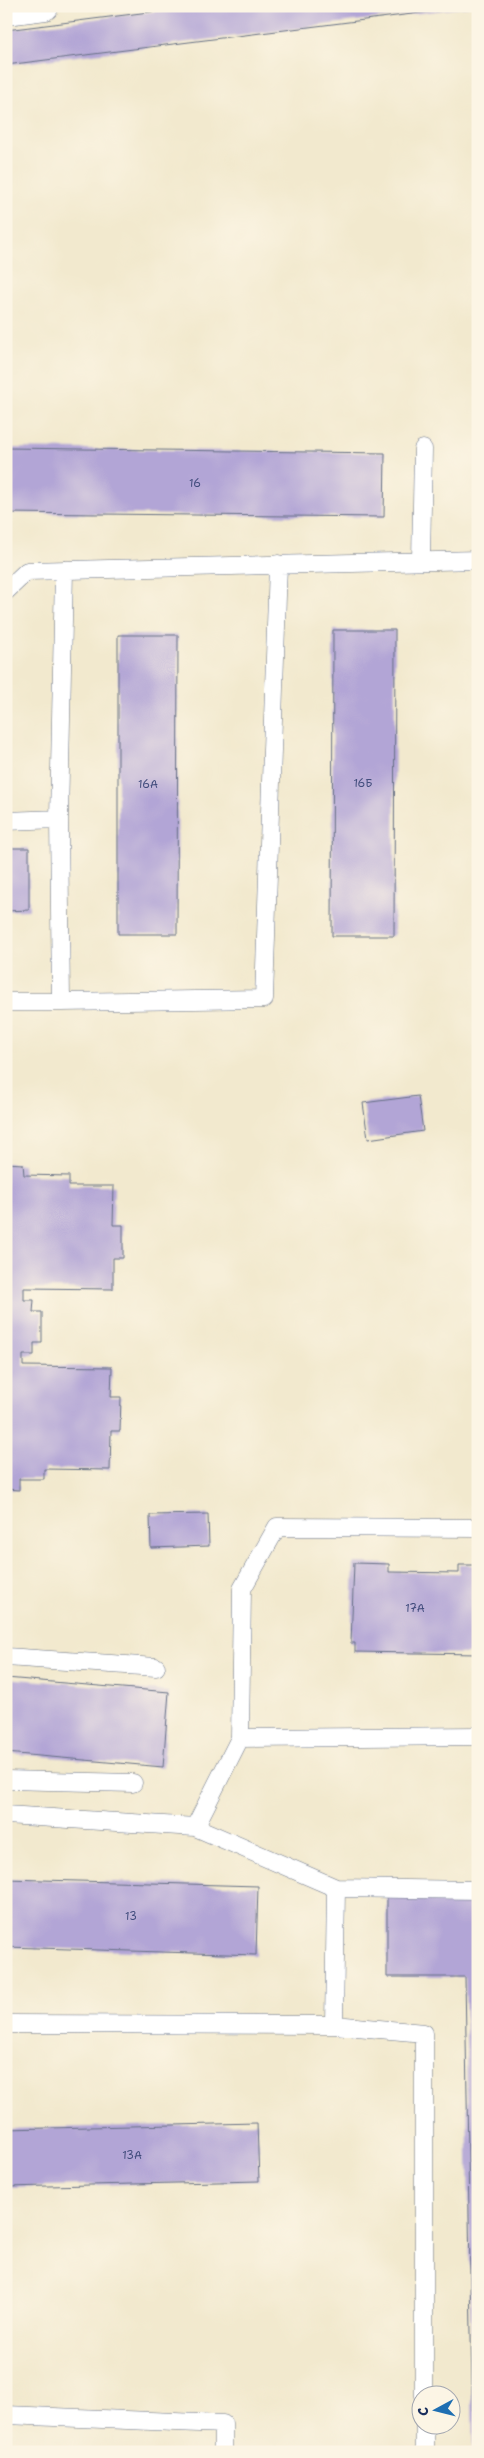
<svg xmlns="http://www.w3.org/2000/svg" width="484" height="2458" viewBox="0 0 484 2458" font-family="'Shantell Sans',sans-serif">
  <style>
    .building { fill: #b2a5d6 }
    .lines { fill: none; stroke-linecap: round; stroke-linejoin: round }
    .service-casing { stroke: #667085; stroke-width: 19 }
    .minor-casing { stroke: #667085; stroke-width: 29 }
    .service { stroke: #fff; stroke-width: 18 }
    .minor { stroke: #fff; stroke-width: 28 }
    .labels { text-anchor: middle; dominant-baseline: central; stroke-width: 5; stroke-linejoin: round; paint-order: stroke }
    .number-label { font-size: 11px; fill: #414c7c }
  </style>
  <rect width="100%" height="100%" fill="#fcf5e5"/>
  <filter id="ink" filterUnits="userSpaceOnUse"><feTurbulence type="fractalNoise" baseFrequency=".02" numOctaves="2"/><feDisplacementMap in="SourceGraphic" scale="10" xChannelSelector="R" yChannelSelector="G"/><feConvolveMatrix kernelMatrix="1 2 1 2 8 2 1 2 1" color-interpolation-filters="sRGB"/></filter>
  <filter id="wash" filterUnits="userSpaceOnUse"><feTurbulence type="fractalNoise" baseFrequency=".0096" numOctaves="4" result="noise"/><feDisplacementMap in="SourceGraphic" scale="20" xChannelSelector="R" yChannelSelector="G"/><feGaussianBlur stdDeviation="1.12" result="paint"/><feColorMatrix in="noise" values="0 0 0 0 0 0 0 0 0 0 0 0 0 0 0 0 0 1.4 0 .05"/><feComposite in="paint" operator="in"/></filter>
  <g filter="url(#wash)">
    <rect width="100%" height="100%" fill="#f2e9ce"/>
    <g id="blocks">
      <!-- building -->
      <path class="building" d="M197,6H468V7L6,65V30Z
        M6,448L385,453L384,517L6,513Z
        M333,630H395L394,936H332Z
        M118,635H178L177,934H118Z
        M6,848H29V910L6,911Z
        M418,1096L423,1131L368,1139L363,1103Z
        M6,1163L23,1164L24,1175L69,1176V1186H114L113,1225H123V1258H113V1289L24,1288V1300H34L33,1312H42V1343H34V1355H23V1366L112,1367L111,1397H121L120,1431H111L110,1470L44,1469V1479H19V1490L6,1489Z
        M208,1514L209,1546L151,1548L150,1515Z
        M354,1563L389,1564V1572L459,1573V1565H478V1654L355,1652V1643H351Z
        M6,1678L169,1692L163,1767L6,1753Z
        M6,1879L258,1886L256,1955L6,1947Z
        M387,1896L478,1898V2452H473L465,1977H387Z
        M257,2123L259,2181L6,2187V2129Z"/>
    </g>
  </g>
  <g filter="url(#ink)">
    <use href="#blocks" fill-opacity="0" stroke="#667085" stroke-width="1"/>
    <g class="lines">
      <defs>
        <path id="service" d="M421,561L423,449
          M6,591L27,571L478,560
          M59,819L64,570
          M6,821L59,819L61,1002H6
          M61,1002L264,999L278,564
          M6,1657L156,1667
          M240,1738L478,1736
          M6,1780L133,1783
          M6,1815L195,1827
          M336,1888L478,1890
          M6,2024L334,2025
          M424,2396V2033L334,2025L336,1888L195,1827L240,1738L242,1589L277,1527L478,1528
          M6,2415L223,2424V2452
          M425,2426V2452"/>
        <path id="minor" d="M6,11L45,6"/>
      </defs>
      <!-- service casing -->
      <use href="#service" class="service-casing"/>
      <!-- minor casing -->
      <use href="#minor" class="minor-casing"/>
      <!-- service -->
      <use href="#service" class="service"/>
      <!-- minor -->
      <use href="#minor" class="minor"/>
    </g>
  </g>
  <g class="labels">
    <!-- number labels -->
    <g class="number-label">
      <text x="195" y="483">16</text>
      <text x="363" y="783">16Б</text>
      <text x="148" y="784">16А</text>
      <text x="415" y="1608">17А</text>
      <text x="131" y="1916">13</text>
      <text x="132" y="2155">13А</text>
    </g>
  </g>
  <!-- margin -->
  <rect width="484" height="2458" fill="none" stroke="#fcf5e5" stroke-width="25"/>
  <!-- north arrow -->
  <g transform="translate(436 2410) rotate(263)"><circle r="24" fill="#fcf5e5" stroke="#a2a6af"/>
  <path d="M0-4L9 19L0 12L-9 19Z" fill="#1f6fb2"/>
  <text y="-8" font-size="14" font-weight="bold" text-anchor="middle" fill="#1b2f5e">С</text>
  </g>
</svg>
